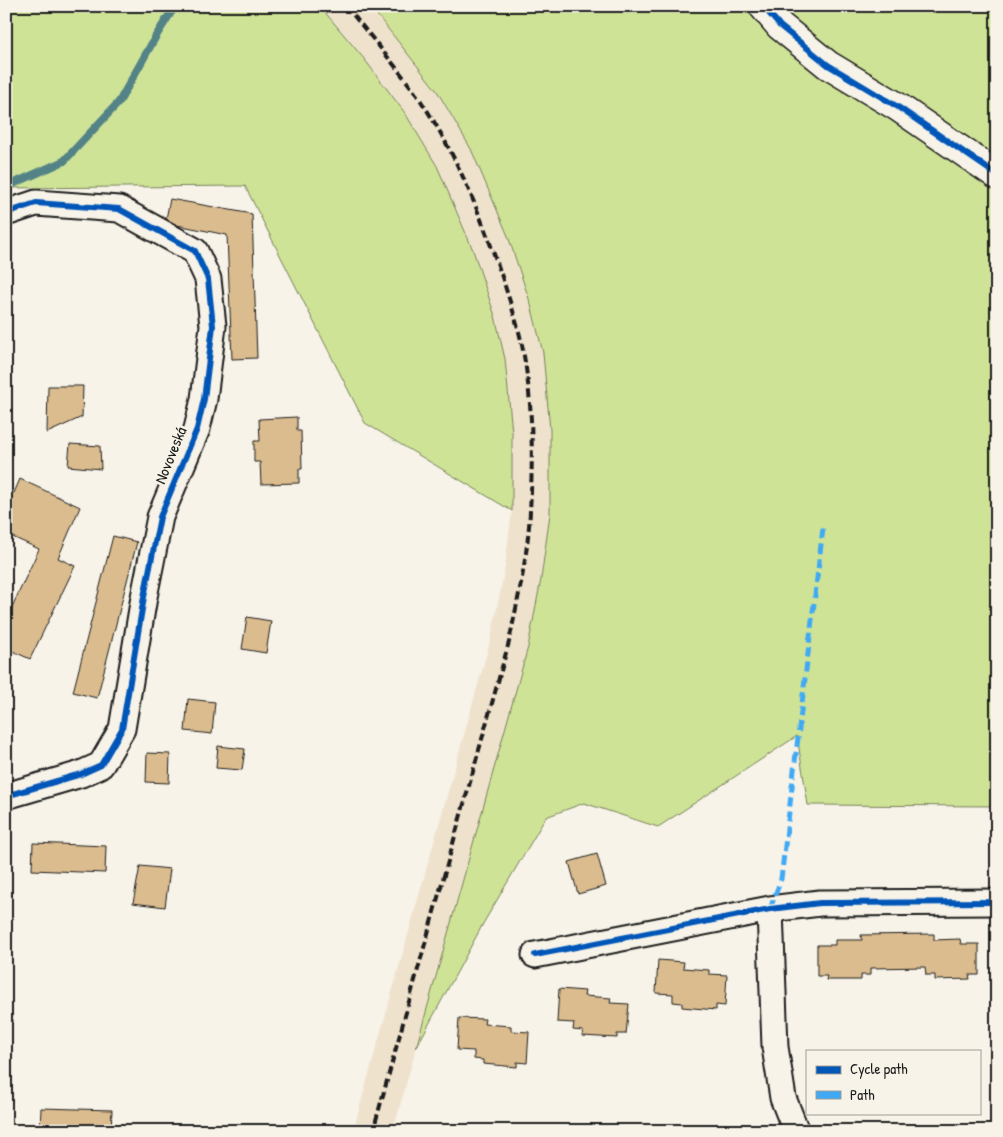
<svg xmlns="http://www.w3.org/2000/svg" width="1003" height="1137" viewBox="0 0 1003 1137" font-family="'Patrick Hand',sans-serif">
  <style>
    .built { fill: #efe2cd }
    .green { fill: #cfe397; stroke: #76805a }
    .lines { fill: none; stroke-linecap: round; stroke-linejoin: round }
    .stream { stroke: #528386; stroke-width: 8 }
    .building { fill: #dbbc8e; stroke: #1c1c1c }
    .minor-casing { stroke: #1c1c1c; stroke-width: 29 }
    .tertiary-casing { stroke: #1c1c1c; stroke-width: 31 }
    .minor { stroke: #f7f3e8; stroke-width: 25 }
    .tertiary { stroke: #f7f3e8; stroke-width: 28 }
    .rail { stroke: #1c1c1c; stroke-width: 4; stroke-dasharray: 8 4; stroke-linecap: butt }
    .quiet { stroke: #3fa9f5; stroke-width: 5; stroke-dasharray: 10 5; stroke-linecap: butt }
    .cycleway-casing { stroke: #f7f3e8; stroke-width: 9 }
    .cycleway { stroke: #0057b8; stroke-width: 6 }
    .labels { text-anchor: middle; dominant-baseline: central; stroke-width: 5; stroke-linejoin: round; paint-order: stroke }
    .street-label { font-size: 16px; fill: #1c1c1c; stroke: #f7f3e8 }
  </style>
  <rect width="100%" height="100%" fill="#f7f3e8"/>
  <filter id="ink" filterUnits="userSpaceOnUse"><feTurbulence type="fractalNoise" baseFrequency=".02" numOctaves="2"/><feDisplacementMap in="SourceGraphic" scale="10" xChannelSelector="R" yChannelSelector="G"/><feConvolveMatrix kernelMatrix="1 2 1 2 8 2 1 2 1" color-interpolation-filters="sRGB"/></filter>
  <g filter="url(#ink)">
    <!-- built -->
    <path class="built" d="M320,6H370L437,91L471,149L508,236L531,305L543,353L550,430V514L541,579L528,647L393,1131H353L491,638L504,573L512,511V432L505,359L495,316L473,249L437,166L405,113L365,60Z"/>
    <!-- green -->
    <path class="green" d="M6,6H320L323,10L365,60L405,113L437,166L473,250L495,316L505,359L512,432V511L365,423L245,186L6,188Z
      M370,6H997V806L808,805L797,736L658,827L584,803L546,817L484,922L416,1048L528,647L541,579L550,514V430L543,353L531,305L508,236L471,149L437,91Z"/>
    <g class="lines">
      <!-- stream -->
      <path class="stream" d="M6,187L64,161L119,102L156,36L175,6"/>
    </g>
    <!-- building -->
    <path class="building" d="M170,199L252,214L257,358L232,359L227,235L177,225L166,219Z
      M48,386H83L82,417L47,433Z
      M297,417V431H301L302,469H299V483L261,484L260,462H254V441H260L259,419Z
      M70,444L100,446L101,469L68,466Z
      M20,479L80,507L58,558L75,566L30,659L6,648V620L39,549L6,534V489L14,493Z
      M113,536L137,542L97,698L73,692Z
      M247,617L271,621L266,653L242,649Z
      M188,699L215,702L212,734L185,731Z
      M218,746L245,749L242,770L216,768Z
      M147,753L170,754L169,783L146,782Z
      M33,843L106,846L105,873L32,870Z
      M597,854L606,886L578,894L569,862Z
      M140,866L170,869L165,907L133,903Z
      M934,934V940L960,939L961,944H979V975H969L970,979L935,980V975H926L925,967L870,968V975H861V980H826L827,976H817V945H835V940H862L861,935Z
      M658,960L684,962L683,968L709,970V974L727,975L725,1006L716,1005V1010L682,1007V1003L673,1002V994L656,993Z
      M559,989L585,991L584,996L611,998L610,1003L629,1004L626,1034H617V1038L582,1036L583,1031L573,1030L574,1023L557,1022Z
      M459,1018L485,1019L484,1024L511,1026V1031L529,1032L527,1063L517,1062V1067L483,1064V1060L474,1059V1051L457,1050Z
      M41,1108L112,1110L111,1131H40Z"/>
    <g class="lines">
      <defs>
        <path id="minor" d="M6,213L36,203L119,209L195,251L208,279L213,326L204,399L197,429L160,517L144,597L122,729L101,765L81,774L6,796
          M770,909L775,1047L783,1098L796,1131
          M535,955L770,909L820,903L997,902"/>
        <path id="tertiary" d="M763,6L780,26L828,65L898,107L997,175"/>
      </defs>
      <!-- minor casing -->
      <use href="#minor" class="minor-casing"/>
      <!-- tertiary casing -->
      <use href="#tertiary" class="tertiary-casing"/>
      <!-- minor -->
      <use href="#minor" class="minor"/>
      <!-- tertiary -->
      <use href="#tertiary" class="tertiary"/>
      <!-- rail -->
      <path class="rail" d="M346,6C371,37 398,68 421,101C457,155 482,218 503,280C511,305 520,330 524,356C533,407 533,460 530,511C528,555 518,599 509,642L373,1131"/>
      <!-- quiet -->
      <path class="quiet" d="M770,909L781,879L823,528"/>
      <defs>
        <path id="cycleway" d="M763,6L780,26L828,65L898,107L997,175
          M6,213L36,203L119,209L195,251L208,279L213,326L204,399L197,429L160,517L144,597L122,729L101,765L81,774L6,796
          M535,955L770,909L820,903L997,902"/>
      </defs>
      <!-- cycleway casing -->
      <use href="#cycleway" class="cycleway-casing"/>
      <!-- cycleway -->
      <use href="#cycleway" class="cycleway"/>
    </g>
  </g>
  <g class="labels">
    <!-- street labels -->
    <g class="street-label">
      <text transform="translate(170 455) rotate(-68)">Novoveská</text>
    </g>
  </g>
  <!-- margin -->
  <rect width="1003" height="1137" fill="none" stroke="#f7f3e8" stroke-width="25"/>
  <rect x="12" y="12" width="978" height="1112" fill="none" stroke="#1c1c1c" stroke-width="2" filter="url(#ink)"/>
  <!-- legend -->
  <rect x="806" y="1050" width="175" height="65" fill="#f7f3e8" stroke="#9f9d96"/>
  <rect x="816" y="1066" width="25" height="8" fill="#0057b8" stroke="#9f9d96"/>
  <text x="850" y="1074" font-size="15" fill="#1c1c1c">Cycle path</text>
  <rect x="816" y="1091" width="25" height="8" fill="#3fa9f5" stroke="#9f9d96"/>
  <text x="850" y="1100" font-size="15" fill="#1c1c1c">Path</text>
</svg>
